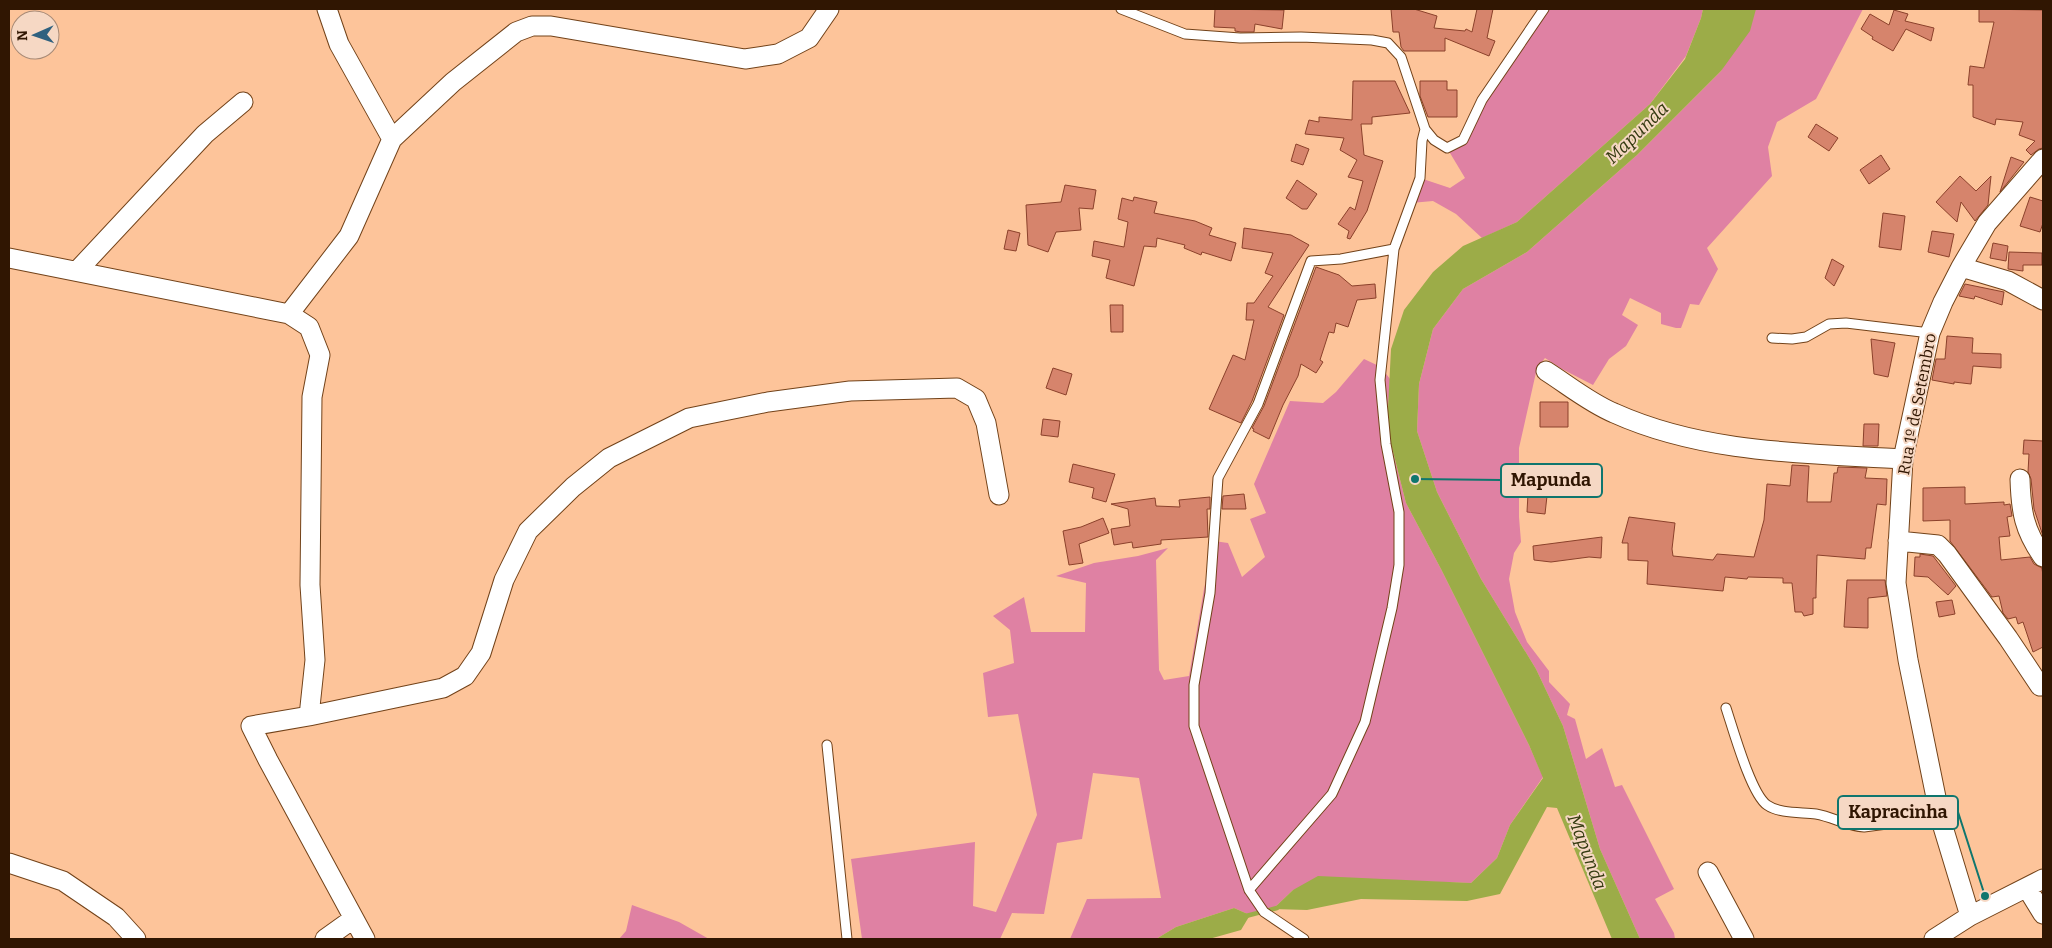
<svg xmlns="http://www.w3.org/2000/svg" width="2052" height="948" viewBox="0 0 2052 948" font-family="Bitter,serif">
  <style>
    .green { fill: #df81a3 }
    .water { fill: #9cac48 }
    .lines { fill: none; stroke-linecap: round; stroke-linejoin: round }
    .stream { stroke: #9cac48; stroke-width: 4.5 }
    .building { fill: #d6846c; stroke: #8b412b }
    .service-casing { stroke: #724219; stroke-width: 11 }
    .minor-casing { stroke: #724219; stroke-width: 21 }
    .service { stroke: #fff; stroke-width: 9 }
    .minor { stroke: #fff; stroke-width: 19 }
    .labels { text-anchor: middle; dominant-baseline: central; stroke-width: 4; stroke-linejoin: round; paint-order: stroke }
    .street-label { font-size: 16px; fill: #301602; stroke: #f6d8c4 }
    .water-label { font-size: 18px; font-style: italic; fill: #343a10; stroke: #f6d8c4 }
    .leader { fill: none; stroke: #0f766e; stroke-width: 2 }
    .callout-dot { fill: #0f766e; stroke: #f6d8c4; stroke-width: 2 }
    .callout { fill: #f6d8c4; stroke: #0f766e; stroke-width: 2 }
    .callout-label { font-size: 18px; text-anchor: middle; font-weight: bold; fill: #301602 }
  </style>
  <rect width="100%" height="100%" fill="#fdc49a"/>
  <!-- green -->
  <path class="green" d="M1544,9H1703L1701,18L1686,56L1650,104L1517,222L1482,238L1456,214L1433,201L1411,203L1420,178L1450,188L1465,178L1447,148L1463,140L1482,100Z
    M1755,9H1863L1816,99L1777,122L1768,147L1772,176L1707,248L1718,269L1699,305L1690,304L1681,328H1676L1661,324V313L1630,298L1622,315L1638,325L1626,346L1609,359L1593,385L1562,369L1545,358L1537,368L1519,448V517L1521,542L1514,553L1509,579L1515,612L1527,642L1549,671V682L1570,704L1567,715L1575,719L1586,759L1602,748L1615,787L1622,785L1674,889L1655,899L1674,933L1675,939H1640L1600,849L1563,726L1536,669L1481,579L1437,492L1417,431L1419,384L1433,329L1463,289L1527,252L1637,155L1721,71Z
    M1364,359L1381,367L1390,379L1387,428L1406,503L1441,569L1529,745L1543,777L1510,825L1497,858L1471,883L1406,881L1293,890L1273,909L1264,912L1250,915L1234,908L1176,927L1156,939H1070L1087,899L1161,898L1139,778L1093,773L1082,839L1057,843L1044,914L1012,913L1000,939H862L851,859L975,842L973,906L996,912L1037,815L1018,714L988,717L983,673L1014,663L1010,630L993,616L1024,597L1031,632H1085L1086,583L1056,576L1094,563L1138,556L1168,548L1156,560L1159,670L1164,680L1189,676L1204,589L1214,541L1228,543L1242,577L1265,557L1250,519L1266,513L1254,484L1290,401L1323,403L1336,392Z
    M632,905L679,922L709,939H619L626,931Z"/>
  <!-- water -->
  <path class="water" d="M1703,9H1756L1750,31L1721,71L1637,155L1527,252L1463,289L1433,329L1419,384L1417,431L1437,492L1481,579L1536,669L1563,726L1600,849L1640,939H1612L1557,808L1547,807L1500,894L1467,901L1361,899L1307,910L1273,909L1293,890L1318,876L1471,883L1497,858L1510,825L1543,778L1529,745L1441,569L1406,503L1387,428L1391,349L1404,310L1433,272L1463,246L1517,222L1650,104L1685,59L1701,18Z
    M1234,908L1250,915L1241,930L1209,939H1156L1176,927Z"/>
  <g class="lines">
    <!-- stream -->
    <path class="stream" d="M1246,916L1277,908"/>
  </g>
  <!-- building -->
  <path class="building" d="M1215,9L1284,10L1282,29L1255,24L1254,32H1241L1235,31V28L1214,27Z
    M1391,9H1414L1437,16L1434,28L1465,31L1466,29L1472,32L1477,9H1493L1487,38L1495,41L1489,56L1445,38V51H1404L1401,47L1399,32H1393Z
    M1979,9L2043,10V148L2039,149L2031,155L2026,150L2035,141L2019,135L2023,122L1996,119L1995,125L1973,117V85H1968L1970,66L1984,68L1994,22H1979Z
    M1894,10L1908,14L1905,21L1934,28L1931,41L1906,29L1893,51L1872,39L1873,37L1861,29L1870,14L1889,25Z
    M1353,81H1395L1410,113L1372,117V124H1361L1364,155L1383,161L1367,211L1350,239L1347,238L1349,231L1338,224L1350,207L1355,210L1363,181L1348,177L1357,160L1340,150L1344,138L1305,134L1309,120L1319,122V117L1352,120Z
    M1420,81H1447V90H1457V117H1428L1420,96Z
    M1816,124L1838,138L1829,151L1808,137Z
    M1296,144L1309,149L1303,165L1291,161Z
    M1881,155L1890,169L1869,184L1860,170Z
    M2011,157L2024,162L2000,192Z
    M1960,176L1976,191L1991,176L1988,205L1975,221L1961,202L1957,222L1936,202Z
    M1297,180L1317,194L1307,209H1302L1286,198Z
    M1065,185L1096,190L1093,209L1079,208L1081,230L1056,232L1048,252L1028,245L1026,205L1061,202Z
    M1134,197L1157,202L1154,213L1195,221L1212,228L1209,235L1236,243L1231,261L1202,252L1201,255L1184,248L1185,245L1157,238L1156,247L1144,246L1134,286L1106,278L1110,260L1092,256L1094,241L1124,247L1128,222L1118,219L1122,198L1133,201Z
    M2030,197L2043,201V223L2040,232L2020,226Z
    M1883,213L1905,216L1901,250L1879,247Z
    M1244,228L1291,235L1309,245L1268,307L1284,315L1252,401L1241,423L1209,409L1233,355L1245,360L1254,320H1246L1247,303H1254L1273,276L1265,273L1273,253L1242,248Z
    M1008,230L1020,233L1016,251L1004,249Z
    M1932,231L1954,234L1949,257L1928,252Z
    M1993,243L2008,246L2006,261L1990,258Z
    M2009,252L2042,253V265H2023V271L2008,269Z
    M1832,259L1844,266L1834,286L1825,278Z
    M1316,267L1339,275L1352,286L1375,284L1376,298L1357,300L1348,327L1336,323L1334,333L1329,332L1320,360L1323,362L1316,373L1301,364L1298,376L1283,405L1269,439L1253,431L1254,429L1252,428L1264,406Z
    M1965,284L2004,292L2002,305L1975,296L1974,299L1959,296Z
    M1110,305H1123V332H1111Z
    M1947,336L1973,338L1972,353L2001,354V368L1973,366L1971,384L1954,382V384L1932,380L1936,359H1945Z
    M1871,339L1895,343L1888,377L1874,374Z
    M1053,368L1072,374L1066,395L1046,388Z
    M1540,402H1568V427H1540Z
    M1043,419L1060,421L1058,437L1041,435Z
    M1864,424H1879L1878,446H1863Z
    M2024,440L2043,441V536L2034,509L2031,479L2028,472L2029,454H2023Z
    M1073,464L1115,474L1106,502L1092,498L1094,488L1069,482Z
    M1792,465L1809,466L1807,502H1831L1834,473H1837L1838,467L1867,468L1865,478L1887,479L1886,505L1877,504L1871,548H1866L1865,559L1817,555L1816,590V598H1813V614L1804,616L1802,612H1795L1792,583H1783V578L1748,577L1747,579L1725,577L1723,591L1647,584L1648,561L1628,560V543H1622L1629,517L1675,523L1672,549L1673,556L1713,560L1717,554L1754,557L1764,520L1767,484L1790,486Z
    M1965,487V504L2004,502V505L2010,504L2012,516L2007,517L2010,536L1999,537L2001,560L2030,557L2034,564L2042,568L2043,576V647L2033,652L2023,622L2018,624L2016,617L2008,619L2003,613L1999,596L1992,597L1950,541V520L1923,521V488Z
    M1244,494L1246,509H1222L1223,496Z
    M1528,494L1547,496L1545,514L1527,512Z
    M1210,497V509H1207L1208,537L1161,540V544L1133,548L1132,542L1114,545L1111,529L1130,526L1128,509L1111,504L1155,498L1156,506L1180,507L1179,500Z
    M1103,518L1109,533L1079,544L1083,563L1069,565L1063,531L1081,527Z
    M1602,537L1601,558L1589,557L1551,562L1534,560L1533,546Z
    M1920,554L1933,556L1956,586L1948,595L1928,577L1914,576L1915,557H1920Z
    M1847,580H1885L1887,596L1868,598V628L1844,627Z
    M1952,600L1955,614L1939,617L1936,602Z"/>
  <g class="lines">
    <defs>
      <path id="service" d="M1121,9L1185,34L1240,38L1301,37L1372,40L1388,43L1401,57L1425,129L1434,140L1447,148L1463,140L1482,100L1544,9
        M1772,338L1792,339L1806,337L1829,324L1846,323L1930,333
        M1726,708C1733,729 1751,794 1767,805C1780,814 1801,812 1816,814C1833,817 1847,826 1864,827L1940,817
        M827,745L847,939
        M1249,890L1332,794L1365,722L1392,608L1399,565V512L1386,444L1380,380L1394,249
        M1304,939L1264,912L1249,890L1194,726V685L1210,593L1218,478L1258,404L1311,261L1341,259L1394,249L1420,178L1422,141L1425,129"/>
      <path id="minor" d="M327,9L339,44L392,139
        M9,258L289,314L309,327L320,355L312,397L310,585L315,660L309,716
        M1961,267L2008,281L2043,300
        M77,271L205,134L243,102
        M289,314L349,236L392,139L453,82L516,32L532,26H551L745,59L778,54L809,38L829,9
        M1546,371C1568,385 1590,403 1614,413C1705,454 1806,453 1903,459
        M2020,479C2021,512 2024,530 2043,557
        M1898,541L1938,545L1947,554L2008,638L2040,686L2043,685
        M9,863L63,881L116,917L136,939
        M1708,872L1744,939
        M2027,888L2043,914
        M1970,916L1940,817L1908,660L1896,583L1903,459L1930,333L1943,302L1961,267L1987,223L2043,159
        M325,939L353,919
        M365,939L268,760L251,726L309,716L443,688L465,676L481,653L504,580L528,531L573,487L609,458L689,418L768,402L850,391L957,388L976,399L986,423L999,495
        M1934,939L1970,916L2043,879"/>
    </defs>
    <!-- service casing -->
    <use href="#service" class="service-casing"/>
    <!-- minor casing -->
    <use href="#minor" class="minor-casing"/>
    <!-- service -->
    <use href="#service" class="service"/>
    <!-- minor -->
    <use href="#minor" class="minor"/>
  </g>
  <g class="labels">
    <!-- street labels -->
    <g class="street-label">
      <text transform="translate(1917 404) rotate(-79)">Rua 1º de Setembro</text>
    </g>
    <!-- water labels -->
    <g class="water-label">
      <text transform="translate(1637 133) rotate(-44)">Mapunda</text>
      <text transform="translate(1587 852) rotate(69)">Mapunda</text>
    </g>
  </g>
  <!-- callouts -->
  <path class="leader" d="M1415 479L1501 480M1985 896L1958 812"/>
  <g class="callout-dot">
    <circle cx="1415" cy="479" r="5"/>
    <circle cx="1985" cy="896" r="5"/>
  </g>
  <g class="callout">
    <rect x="1501" y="464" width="101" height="33" rx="5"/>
    <rect x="1838" y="796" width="120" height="33" rx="5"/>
  </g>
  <g class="callout-label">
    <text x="1551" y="486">Mapunda</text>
    <text x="1898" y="818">Kapracinha</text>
  </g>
  <!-- border -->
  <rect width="2052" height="948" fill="none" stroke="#301602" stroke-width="20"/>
  <!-- north arrow -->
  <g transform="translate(35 35) rotate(268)"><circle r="24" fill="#f6d8c4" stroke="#a78a76"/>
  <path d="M0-4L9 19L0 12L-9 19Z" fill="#2f617f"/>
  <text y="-8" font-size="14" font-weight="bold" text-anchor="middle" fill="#301602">N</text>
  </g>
</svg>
